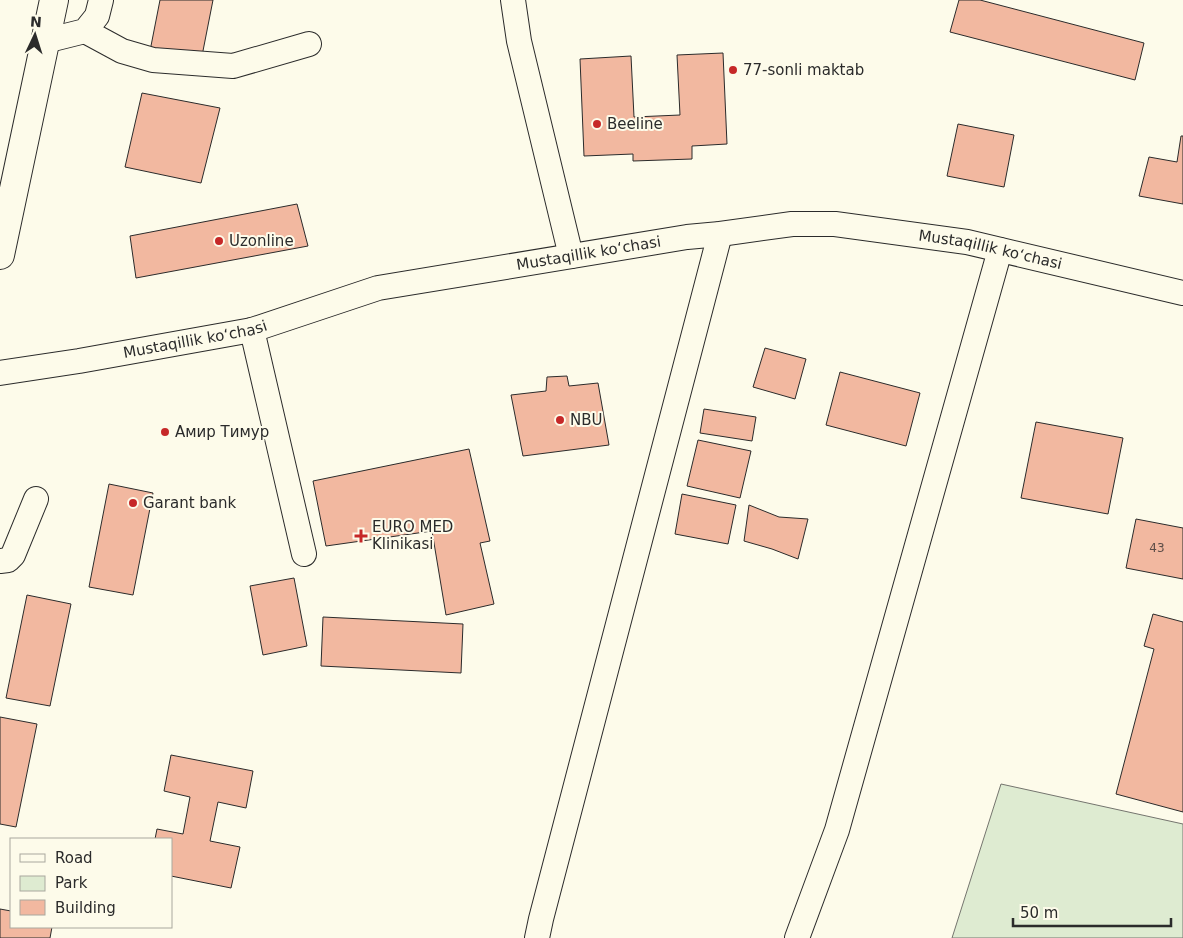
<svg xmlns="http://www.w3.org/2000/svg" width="1183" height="938" viewBox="0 0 1183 938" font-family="'DejaVu Sans',sans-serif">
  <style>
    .green { fill: #deebd1; stroke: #74746e }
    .building { fill: #f2b8a0; stroke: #2b2b2b }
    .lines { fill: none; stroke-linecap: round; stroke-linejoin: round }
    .minor-casing { stroke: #2b2b2b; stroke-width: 26 }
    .major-casing { stroke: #2b2b2b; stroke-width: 30 }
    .minor { stroke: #fdfbea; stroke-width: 24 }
    .major { stroke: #fdfbea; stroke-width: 28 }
    .poi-dot { fill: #c62828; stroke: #fdfbea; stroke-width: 2 }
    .labels { text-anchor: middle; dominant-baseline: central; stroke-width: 4; stroke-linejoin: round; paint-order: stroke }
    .number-label { font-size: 12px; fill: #5d4e48 }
    .poi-label { font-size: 15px; fill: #2b2b2b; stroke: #fdfbea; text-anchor: start }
    .street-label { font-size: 15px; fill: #2b2b2b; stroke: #fdfbea }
  </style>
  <rect width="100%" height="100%" fill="#fdfbea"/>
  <!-- green -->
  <path class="green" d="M1001,784L1183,824V938H952Z"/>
  <!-- building -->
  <path class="building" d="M160,0H213L201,61L150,51Z
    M959,0H980L1144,43L1135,80L950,32Z
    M723,53L727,144L692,146V159L633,161V154L584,156L580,59L631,56L634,117L680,115L677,55Z
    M142,93L220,108L201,183L125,167Z
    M958,124L1014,135L1004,187L947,176Z
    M1181,136H1183V204L1139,196L1149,157L1177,162Z
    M297,204L308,246L136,278L130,236Z
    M765,348L806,359L795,399L753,387Z
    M840,372L920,393L906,446L826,425Z
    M567,376L569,386L598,383L609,445L523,456L511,395L546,391L547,377Z
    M704,409L756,417L752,441L700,433Z
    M1036,422L1123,438L1108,514L1021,498Z
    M698,440L751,451L740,498L687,486Z
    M469,449L490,541L480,543L494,604L446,615L432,531L326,546L313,481Z
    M109,484L153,493L133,595L89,587Z
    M682,494L736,505L728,544L675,534Z
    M749,505L779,517L808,519L798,559L772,549L744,541Z
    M1136,519L1183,528V579L1126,568Z
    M294,578L307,646L263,655L250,586Z
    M27,595L71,604L50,706L6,698Z
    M1153,614L1183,622V812L1116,794L1154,649L1144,646Z
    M323,617L463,624L461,673L321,666Z
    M0,717L37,724L16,827L0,824Z
    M171,755L253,771L246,808L218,802L210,841L240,847L231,888L171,876V839H155L157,829L183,834L190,797L164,791Z
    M0,909L11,911V927H52L50,938H0Z"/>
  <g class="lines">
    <defs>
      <g id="minor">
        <path d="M513,0L519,41L571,256"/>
        <path d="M85,31L122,51L153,60L233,66L309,44"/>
        <path d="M45,41L85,31L97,16L101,0"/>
        <path d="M252,330L304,554"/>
        <path id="s1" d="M0,373L79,361L252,330L378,288L687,237L720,234L792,224H835L967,242L1183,293"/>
        <path d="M0,561L8,560L13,555L36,499"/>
        <path d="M537,938L541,919L720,234"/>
        <path d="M797,938L837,830L1000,250"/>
      </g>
      <path id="major" d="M0,255L54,0"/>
    </defs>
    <!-- minor casing -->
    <use href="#minor" class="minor-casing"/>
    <!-- major casing -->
    <use href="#major" class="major-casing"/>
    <!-- minor -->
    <use href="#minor" class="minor"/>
    <!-- major -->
    <use href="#major" class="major"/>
  </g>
  <!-- markers -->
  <g class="poi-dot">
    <circle cx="733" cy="70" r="5"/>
    <circle cx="597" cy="124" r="5"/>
    <circle cx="219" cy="241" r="5"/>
    <circle cx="560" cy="420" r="5"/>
    <circle cx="165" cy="432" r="5"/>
    <circle cx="133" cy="503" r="5"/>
    <path d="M358.5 528.5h5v5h5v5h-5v5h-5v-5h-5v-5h5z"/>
  </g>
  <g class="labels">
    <!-- number labels -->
    <g class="number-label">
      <text x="1157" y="548">43</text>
    </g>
    <!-- poi labels -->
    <g class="poi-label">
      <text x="743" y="70">77-sonli maktab</text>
      <text x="607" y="124">Beeline</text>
      <text x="229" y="241">Uzonline</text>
      <text x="570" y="420">NBU</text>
      <text x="175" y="432">Амир Тимур</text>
      <text x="143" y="503">Garant bank</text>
      <text x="372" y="527">EURO MED<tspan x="372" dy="17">Klinikasi</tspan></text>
    </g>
    <!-- street labels -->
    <g class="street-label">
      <text stroke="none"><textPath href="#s1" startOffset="1008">Mustaqillik ko‘chasi</textPath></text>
      <text stroke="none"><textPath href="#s1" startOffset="602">Mustaqillik ko‘chasi</textPath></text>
      <text stroke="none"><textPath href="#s1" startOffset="198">Mustaqillik ko‘chasi</textPath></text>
    </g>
  </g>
  <!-- legend -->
  <rect x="10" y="838" width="162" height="90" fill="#fdfbea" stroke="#a9a89e"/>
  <rect x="20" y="854" width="25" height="8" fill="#fdfbea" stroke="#a9a89e"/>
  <text x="55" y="863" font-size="15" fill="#2b2b2b">Road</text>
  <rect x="20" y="876" width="25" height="15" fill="#deebd1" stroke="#a9a89e"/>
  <text x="55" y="888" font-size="15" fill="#2b2b2b">Park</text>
  <rect x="20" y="900" width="25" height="15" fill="#f2b8a0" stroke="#a9a89e"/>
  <text x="55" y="913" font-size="15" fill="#2b2b2b">Building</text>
  <!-- north arrow -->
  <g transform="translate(35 35) rotate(4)" stroke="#fdfbea" stroke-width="4" paint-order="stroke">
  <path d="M0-4L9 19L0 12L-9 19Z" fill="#2b2b2b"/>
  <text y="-8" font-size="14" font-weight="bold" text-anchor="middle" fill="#2b2b2b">N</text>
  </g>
  <!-- scale -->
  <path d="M1013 918v8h158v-8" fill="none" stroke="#2b2b2b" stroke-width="2.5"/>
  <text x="1020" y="918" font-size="15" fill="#2b2b2b" stroke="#fdfbea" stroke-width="4" paint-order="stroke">50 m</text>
</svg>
